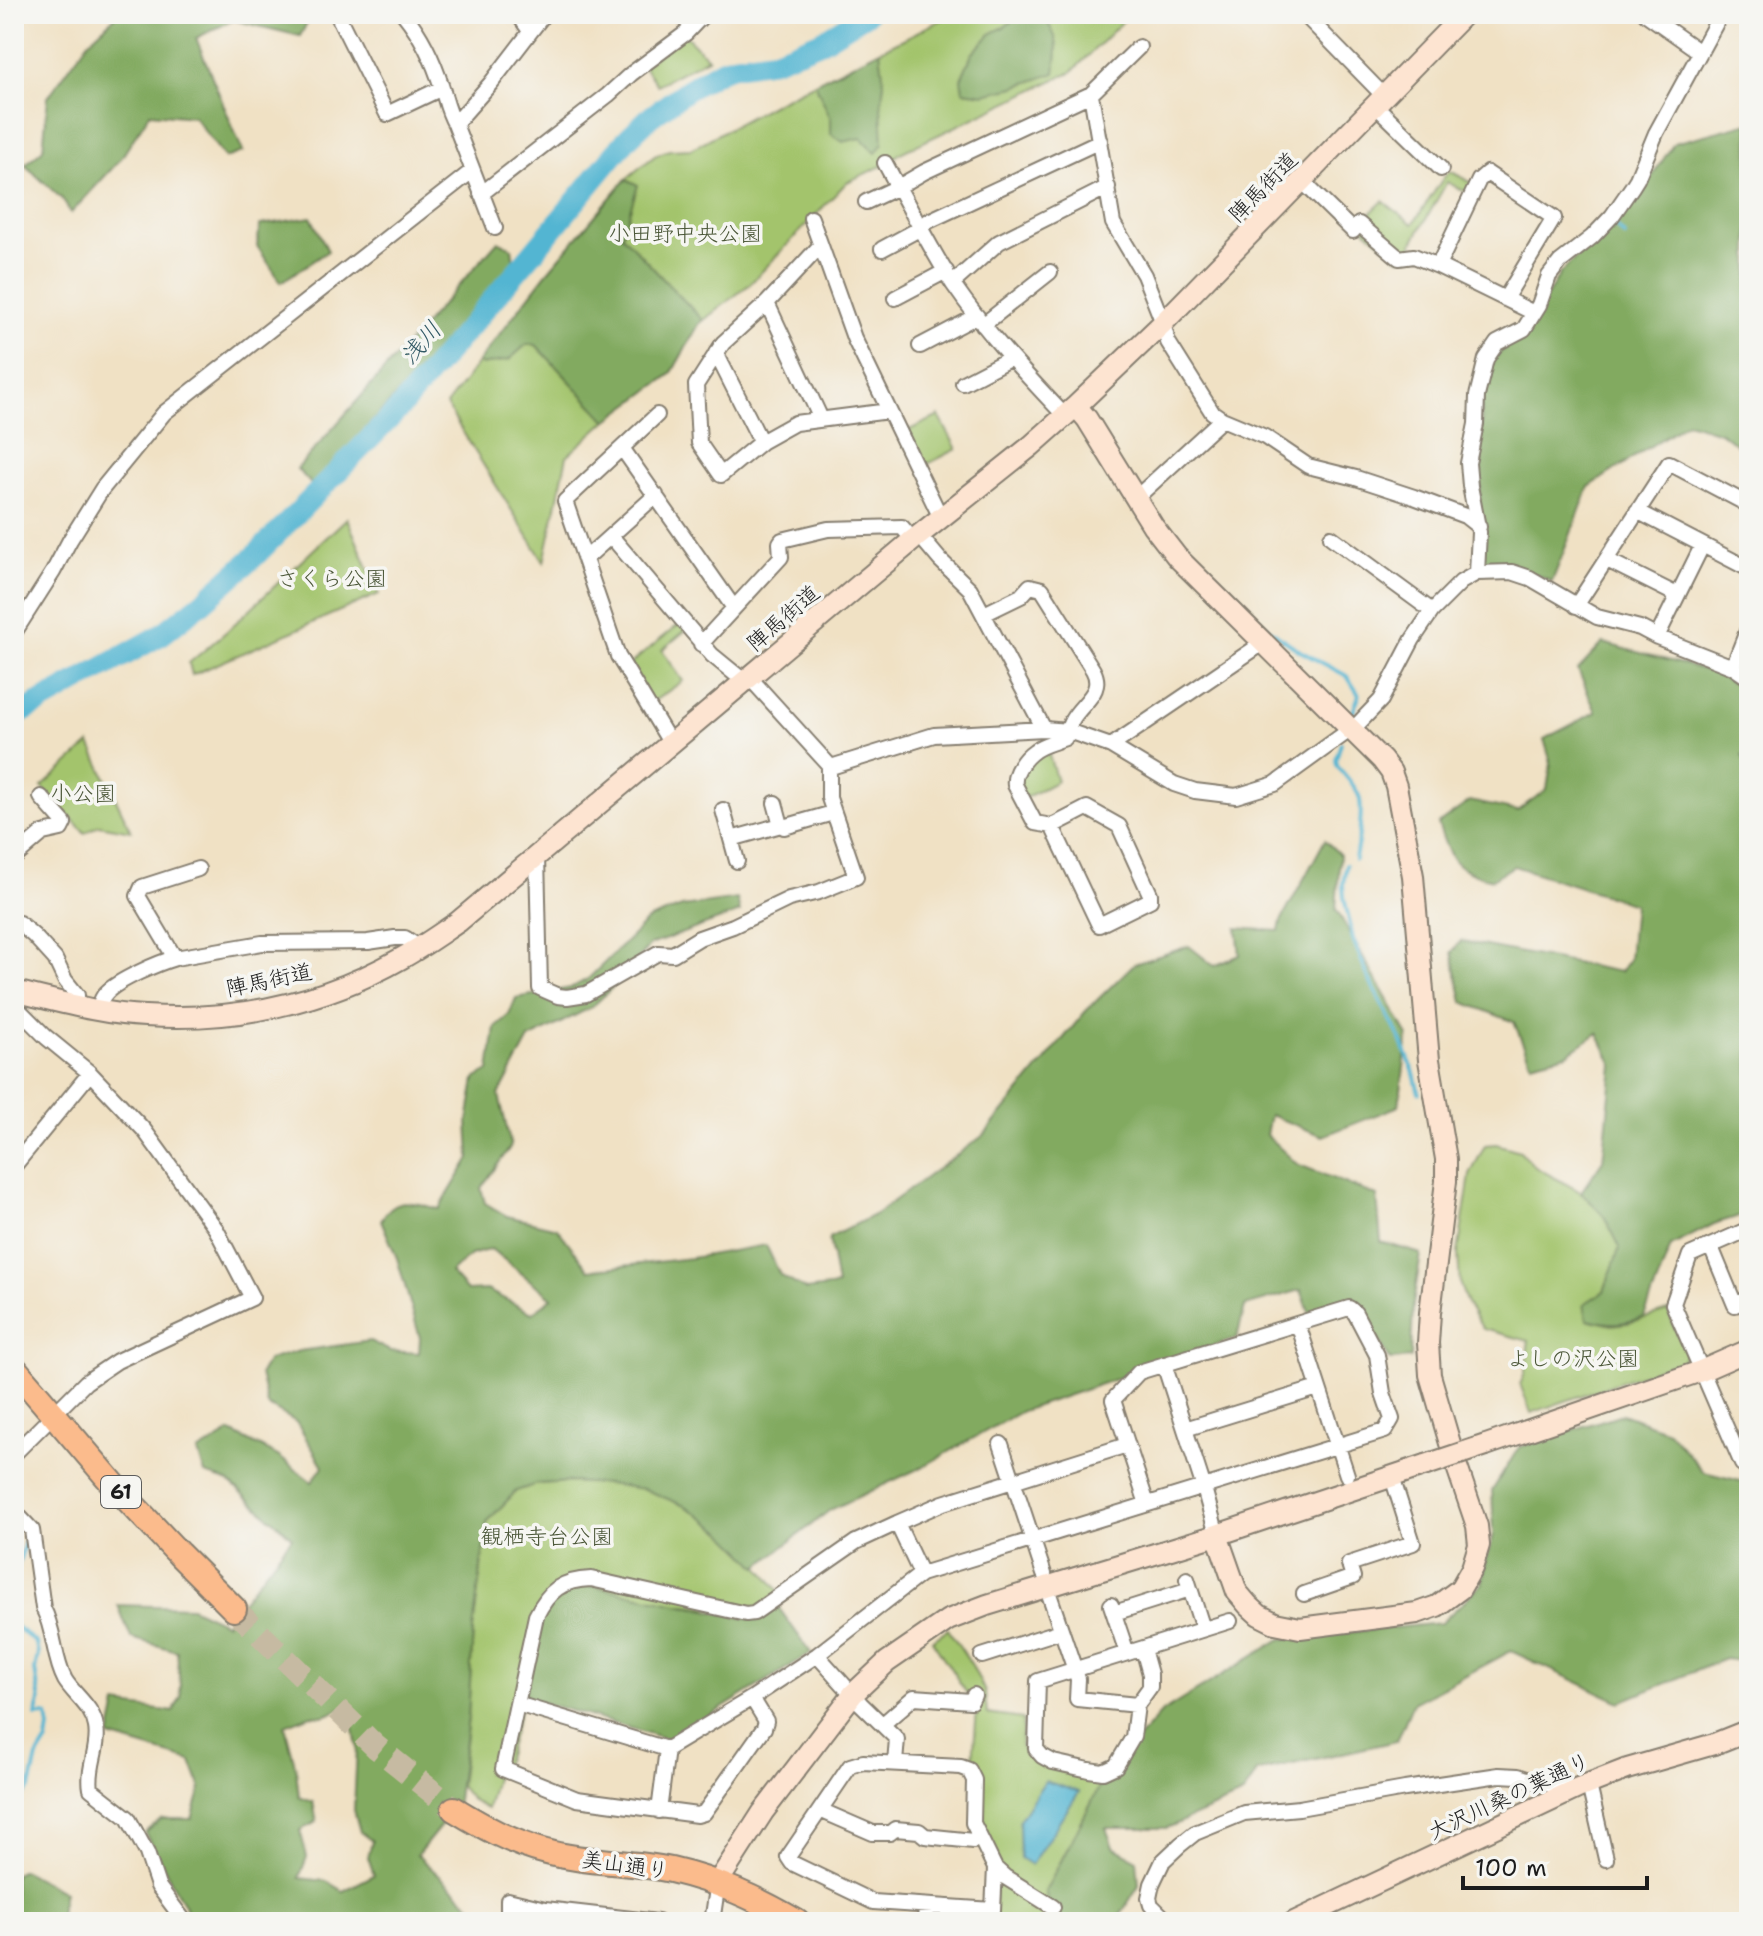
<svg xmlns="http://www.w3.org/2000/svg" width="1763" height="1936" viewBox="0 0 1763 1936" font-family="'Shantell Sans','Klee One',sans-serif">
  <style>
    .green { fill: #a3c46c; stroke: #607044; stroke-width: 2 }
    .forest { fill: #82aa60; stroke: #4f633e; stroke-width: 2; fill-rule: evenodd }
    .water { fill: #53b5d2; stroke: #386877; stroke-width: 2 }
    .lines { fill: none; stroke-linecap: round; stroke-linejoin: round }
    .stream { stroke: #53b5d2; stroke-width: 4 }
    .river { stroke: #53b5d2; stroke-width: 22 }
    .primary-tunnel { stroke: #c6baa2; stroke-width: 24; stroke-dasharray: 24 12; stroke-linecap: butt }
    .street-casing { stroke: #867e70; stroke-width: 18 }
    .secondary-casing { stroke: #867e70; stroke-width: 24 }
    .primary-casing { stroke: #867e70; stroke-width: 28 }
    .street { stroke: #fff; stroke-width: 14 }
    .secondary { stroke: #fde4d1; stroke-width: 20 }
    .primary { stroke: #fbbb8c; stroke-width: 24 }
    .secondary-bridge-casing { stroke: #867e70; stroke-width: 24; stroke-linecap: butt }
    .secondary-bridge { stroke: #fde4d1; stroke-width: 20 }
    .labels { text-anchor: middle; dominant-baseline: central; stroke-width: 7; stroke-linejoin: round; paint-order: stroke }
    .shield { fill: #f6f6f2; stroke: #5d5d5c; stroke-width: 2 }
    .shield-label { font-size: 20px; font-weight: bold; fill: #1c1c1c }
    .street-label { font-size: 22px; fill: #1c1c1c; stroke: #f6f6f2 }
    .park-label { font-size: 22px; fill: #4b5738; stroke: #f6f6f2 }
    .water-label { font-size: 24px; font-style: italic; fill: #325965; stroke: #f6f6f2 }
  </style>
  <rect width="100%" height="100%" fill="#f6f6f2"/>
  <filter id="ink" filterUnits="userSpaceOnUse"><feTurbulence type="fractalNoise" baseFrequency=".0125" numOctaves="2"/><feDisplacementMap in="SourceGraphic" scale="16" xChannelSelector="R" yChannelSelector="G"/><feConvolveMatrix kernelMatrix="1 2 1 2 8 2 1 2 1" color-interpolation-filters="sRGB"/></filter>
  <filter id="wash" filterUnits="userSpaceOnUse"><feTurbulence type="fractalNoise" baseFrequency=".006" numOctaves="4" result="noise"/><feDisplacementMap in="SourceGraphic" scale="32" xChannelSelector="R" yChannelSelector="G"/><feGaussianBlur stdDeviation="1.8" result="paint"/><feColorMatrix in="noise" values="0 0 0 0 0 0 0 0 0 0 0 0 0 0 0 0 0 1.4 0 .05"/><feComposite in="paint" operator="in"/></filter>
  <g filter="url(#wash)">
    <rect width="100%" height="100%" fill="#f0e1c4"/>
    <!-- green -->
    <path class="green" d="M953,14H1130L1073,71L902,152L886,164L847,182L750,284L699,324L671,374L605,422L567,456L544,562L446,405L546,274L626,179L638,169L656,155L669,150L691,149L775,103Z
      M684,34L708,58L657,85L643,66Z
      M1450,171L1476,185L1472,195L1447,182L1412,244L1414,256L1399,258L1359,224L1383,201L1413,224L1444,177Z
      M939,416L957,449L922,467L905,432Z
      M347,518L379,594L192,675L189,663L227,631Z
      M681,623L686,630L662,650L683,681L651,703L630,664Z
      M90,744L131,831L99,825L85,833L42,787Z
      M1046,746L1057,781L1023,799L1016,773Z
      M1496,1144L1520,1151L1535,1167L1581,1192L1604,1216L1621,1247L1604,1291L1587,1319L1612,1325L1628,1323L1668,1311L1686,1354L1683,1360L1531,1413L1520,1384C1528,1372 1526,1355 1529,1341L1483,1329L1467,1304L1460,1285L1458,1253L1470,1175L1485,1145Z
      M570,1482C594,1483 621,1482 645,1489C695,1503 752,1552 781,1594L754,1613L555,1590L503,1769L496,1774L487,1809L472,1801L460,1786L468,1718L473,1629L487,1522L516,1491L537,1484Z
      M948,1629L972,1665L985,1692L987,1714L1023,1719L1021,1748L1031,1760L1042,1766L1086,1779L1105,1776L1045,1892L1060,1922H994L996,1867L974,1824L976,1781L973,1760L977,1709L932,1640Z"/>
    <!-- forest -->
    <path class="forest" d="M118,14H312L300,36L233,20L196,38L243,152L225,158L194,117L150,113L120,160L71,213L62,199L25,165L43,149L48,97L88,42Z
      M1020,14L1043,16C1060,38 1058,47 1055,73L1015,87L984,94L963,91L961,79L972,54L990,34L1006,26Z
      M880,50L884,83L881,106L883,143L876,153L861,138L843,142L831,134V119L815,83Z
      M1749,123V454L1720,432L1687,422L1589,487L1552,582L1515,566H1479L1482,369L1532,323L1560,273L1637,199L1674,143Z
      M626,179L638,185L622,235L666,282L703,320L699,324L671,374L607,421L536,345L527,344L509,360L482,365L478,362L546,274Z
      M311,217L328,251L281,282L257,246L260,225Z
      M498,241L512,248L514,262L410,381L313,486L297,469Z
      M1603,643L1712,672L1749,692V750L1742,756L1749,769V1213L1714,1224L1671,1246L1644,1317C1621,1325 1611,1325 1587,1319L1584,1304L1604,1291L1620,1247L1604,1216L1581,1192L1603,1160L1613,1065L1598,1033L1567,1054L1531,1063L1514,1022L1463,1002L1452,952L1461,941L1620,972L1629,959L1634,904L1514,866L1492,879C1454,870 1450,860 1438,824L1470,801L1517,811L1547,789L1551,763L1544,739L1596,712L1578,670Z
      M1325,840L1340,855L1336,909L1408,1036L1399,1106L1323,1136L1270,1115L1266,1135L1297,1164L1377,1196L1381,1242L1421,1254L1413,1305L1411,1358L1390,1360L1355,1300L1309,1312L1301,1290L1245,1306L1237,1338L1022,1411L922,1467L830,1510L758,1567L723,1532L687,1507L644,1489L606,1484L570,1482L537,1484L516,1491L487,1522L473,1629L468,1718L456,1807L417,1855L474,1908L473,1922H193L145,1833L162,1819H192L201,1788L191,1761L110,1737L117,1704L173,1712L181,1697L177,1651L131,1638L118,1605L191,1607L225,1623L292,1537L229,1482L205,1474L198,1452L231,1432L278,1456L312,1482L323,1466L296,1422L267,1405L260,1374L268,1360L299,1351L370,1341L390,1351L419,1353L420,1338L397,1258L381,1220C397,1193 412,1203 439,1209L470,1158L468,1121L475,1079L489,1071L495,1027L509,1015L516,998L571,988L589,978L649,919L682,907L737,899L740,912L650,945L613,987L592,1007L529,1039L499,1095L511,1146L481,1188L485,1203L507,1216L557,1228L589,1270L691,1258L766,1245L780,1275L806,1290L837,1286L829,1238L876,1214L984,1135L1085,1012L1134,964L1189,946L1214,966L1240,955L1237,928L1279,931L1281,921ZM491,1249L552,1298L532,1313L487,1290L467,1291L450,1272L471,1255ZM341,1709L353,1725L357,1747L354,1810L360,1832L372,1841L368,1857L374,1875L343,1891L326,1881L299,1878L307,1857L300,1830L317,1822L313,1802L299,1797L296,1769L285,1725L311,1715L324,1716Z
      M1622,1414L1668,1431L1704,1472L1749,1483V1662L1725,1659L1620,1702L1511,1651L1413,1703L1397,1741L1257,1772L1243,1795L1167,1828H1106L1113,1847L1137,1860L1139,1885L1116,1922H1056L1045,1892L1105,1776L1162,1712L1281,1639L1441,1623L1482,1584L1486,1562L1494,1534L1492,1491L1519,1447Z
      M583,1584L744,1618L776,1604L811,1653L671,1740L530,1699L525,1693L540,1620L547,1606L561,1592Z
      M22,1870L64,1892L58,1922H14V1874Z"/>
    <!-- water -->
    <path class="water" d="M1045,1781L1079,1792L1031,1865L1020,1858L1019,1820Z"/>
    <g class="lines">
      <!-- stream -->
      <path class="stream" d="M1611,222L1625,236
        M1194,556L1263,625L1300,651L1347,676L1359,695L1352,715
        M1341,743L1336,759L1337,765C1343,774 1355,785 1359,796C1364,811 1358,843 1355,859
        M1346,865L1343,885L1344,897L1353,939L1369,979L1401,1040L1413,1070L1419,1093
        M14,1579L27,1535
        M14,1625L36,1643L38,1654L35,1670L40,1702L36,1716L44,1715L47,1716L49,1728L47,1741L37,1757L30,1788L14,1805"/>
      <!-- river -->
      <path class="river" d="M14,717L161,635L203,602L255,556L398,410L531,255L628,138L649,118L687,90L721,70L733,66L774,60L798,51L822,41L866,14"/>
    </g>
  </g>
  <g filter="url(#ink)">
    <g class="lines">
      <!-- primary-tunnel -->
      <path class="primary-tunnel" d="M234,1609L376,1747L454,1809"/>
      <defs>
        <path id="street" d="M337,14L387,114L442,88
          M404,14C421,35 434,62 442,88C446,101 448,112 455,124L495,228
          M518,14L530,31
          M679,14L692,26
          M1304,14L1384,96
          M1646,14L1700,52
          M1091,94L1139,47
          M1375,105L1441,169
          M455,124L491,83L544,14
          M1302,181L1353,231L1359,224L1399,258L1414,256L1438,266L1534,313
          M481,194L608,95L631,74L686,33L704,14
          M866,202L898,187L885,163
          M811,218L854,338L941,518
          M920,225L1100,141
          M820,246L767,303L723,343L696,385L699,443L721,475L761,442L795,423L889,411
          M882,249L921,228
          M1438,266L1479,180L1487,173L1554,218L1505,299
          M953,283L999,242L1108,187
          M895,298L946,271
          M767,303L821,419
          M983,325L1050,272
          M920,346L977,316
          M716,353L761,442
          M963,383L1011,358
          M657,415L565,501L618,656L671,744
          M1065,416C1025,374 986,332 953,284C933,253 916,219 898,187L924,172L1091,94L1113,223L1144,275L1163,323L1168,342L1212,412L1222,419L1265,437L1308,466L1356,478L1414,497L1465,516L1479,527
          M622,448L734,608
          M1136,498L1222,419
          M1637,511L1749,569
          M919,535L940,560L970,589L1044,729
          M611,536L712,655L745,682
          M1331,537L1432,611
          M585,559L656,495
          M1607,560L1677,595
          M1477,573L1479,532L1470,486L1468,463L1476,424L1477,396L1486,359L1497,343L1524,329L1539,305L1549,276L1560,262L1592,237L1612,216L1632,187L1637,179L1656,133L1721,14
          M1576,606L1669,463L1749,505
          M984,614L1021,596L1030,586L1042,589L1093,670C1105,692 1082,702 1072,720C1069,725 1067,732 1065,738C1055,742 1041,745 1034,751C1024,758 1013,773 1015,785L1035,823L1052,826L1087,808L1119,826L1150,894V900L1099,925L1052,826
          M14,633L53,572L70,540L102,489L164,413L472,171
          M1657,637L1702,546
          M701,644L781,557L780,543L782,540L828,529L902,527L913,540
          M1733,667L1749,626
          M1111,746L1263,643
          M829,765L834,766L934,735L1044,729L1068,731L1111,746L1174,784L1195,791L1236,796L1275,784L1358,724L1381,700L1413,639L1432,611L1461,582L1477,573L1512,572L1530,578L1597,617L1640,628L1657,637L1733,667L1749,678
          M775,803L781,825
          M723,810L737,861
          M731,839L781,825L784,827L833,813
          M537,855L540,988L558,996L567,997L586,994L658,953L673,954L699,938L733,926L789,899L819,892L856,877L829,798V765L750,678
          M14,858L43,833L61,829L64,823L41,797
          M19,923L34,936L55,959L65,980L77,995V1005
          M175,958L138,896L142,887L198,869
          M14,1005L46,1037L90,1073L144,1130L216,1229L252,1298L117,1361L86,1382L14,1454
          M98,1010C100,1004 101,998 106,993C118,980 158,963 175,958L262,943L368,942L395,938H405L420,948
          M14,1166L90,1073
          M1749,1229L1690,1255L1673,1304L1742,1464L1749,1467
          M1711,1247L1735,1305L1749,1298
          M1298,1324L1347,1475
          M1164,1364L1204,1488L1217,1535
          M1185,1429L1318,1388
          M1001,1444L1044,1574
          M14,1511L32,1530L43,1608C55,1630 53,1658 65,1680C75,1696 93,1707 96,1727C100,1748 87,1767 91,1789L128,1818L147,1853L158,1886L185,1922
          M897,1523L921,1574
          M1187,1579L1203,1629
          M1047,1588L1078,1679L1077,1699L1137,1705
          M1304,1594L1353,1577L1349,1564L1413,1543L1392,1477
          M1111,1605L1127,1653
          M1114,1613L1190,1589
          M1143,1649L1150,1674V1687L1137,1705L1133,1737L1116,1766L1103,1772L1089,1770L1053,1762L1042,1756L1036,1749L1038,1681L1230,1621
          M817,1655L861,1704L897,1739L895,1763
          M982,1656L1061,1631
          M752,1698L766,1721L764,1728L704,1813L697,1815L577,1799L503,1769L536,1616C549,1590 562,1580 591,1579L746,1614L754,1613L856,1542L897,1523L943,1503L1127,1445
          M517,1704L667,1749L752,1698L817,1655L921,1574L1385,1431L1392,1419L1383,1393L1377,1355L1355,1313L1349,1308L1139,1372L1113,1400L1147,1504
          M883,1724L914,1697L971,1701L974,1695
          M863,1762L961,1767L969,1770L974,1780L973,1823L995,1868L993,1910L873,1902L792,1863L788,1857L850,1766Z
          M1589,1785L1606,1859
          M820,1810L873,1833H890L895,1829L919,1831L925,1836L973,1841L980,1839
          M659,1811L667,1749
          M995,1868L1005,1877L1053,1907
          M508,1922V1900L545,1909L658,1922
          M712,1922L718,1882
          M925,1922L926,1906
          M1168,1922L1151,1905L1149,1898L1152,1884L1163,1861L1180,1845L1195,1833L1244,1813L1299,1808L1405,1789L1499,1775L1518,1776L1539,1783L1577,1788"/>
        <path id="secondary" d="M1076,406L1087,419L1153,526L1177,557L1382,760L1391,772L1396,786L1413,876L1429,1060L1446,1159V1181L1430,1313L1428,1343L1430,1375L1456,1464L1477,1526L1479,1545L1472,1568L1460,1589L1437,1606L1417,1613L1300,1628L1275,1623L1259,1615L1248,1605L1237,1592L1217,1535
          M14,991C57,1001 101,1014 145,1016C235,1022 323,1003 402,958C422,947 440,934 458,922L913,540L1031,446L1076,406L1163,323L1464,14
          M1486,1445L1701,1371L1749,1350
          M718,1882L763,1812L853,1694L887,1662L948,1620L987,1605L1217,1535L1426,1465
          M1294,1922L1578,1788L1627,1769L1714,1744L1749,1730"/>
        <path id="primary" d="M14,1368L114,1485L179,1554L234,1609
          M454,1809C482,1826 510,1842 543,1851C584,1863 629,1861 671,1870C718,1881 756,1898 797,1922"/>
      </defs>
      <!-- street casing -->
      <use href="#street" class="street-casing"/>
      <!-- secondary casing -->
      <use href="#secondary" class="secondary-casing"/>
      <!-- primary casing -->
      <use href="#primary" class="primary-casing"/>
      <!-- street -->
      <use href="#street" class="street"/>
      <!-- secondary -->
      <use href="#secondary" class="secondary"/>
      <!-- primary -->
      <use href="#primary" class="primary"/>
      <defs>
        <path id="secondary-bridge" d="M1426,1465L1486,1445"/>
      </defs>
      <!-- secondary-bridge casing -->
      <use href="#secondary-bridge" class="secondary-bridge-casing"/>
      <!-- secondary-bridge -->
      <use href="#secondary-bridge" class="secondary-bridge"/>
    </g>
  </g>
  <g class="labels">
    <!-- shield labels -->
    <rect class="shield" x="101" y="1476" width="40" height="32" rx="6"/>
    <g class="shield-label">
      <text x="121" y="1492">61</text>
    </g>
    <!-- street labels -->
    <g class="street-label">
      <text transform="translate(1263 187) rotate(-46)">陣馬街道</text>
      <text transform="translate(783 618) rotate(-41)">陣馬街道</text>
      <text transform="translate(269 980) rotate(-12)">陣馬街道</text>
      <text transform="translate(1509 1796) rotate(-25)">大沢川桑の葉通り</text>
      <text transform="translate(625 1865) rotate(8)">美山通り</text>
    </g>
    <!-- park labels -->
    <g class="park-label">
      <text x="685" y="233">小田野中央公園</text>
      <text x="332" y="578">さくら公園</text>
      <text x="83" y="793">小公園</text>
      <text x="1573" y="1358">よしの沢公園</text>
      <text x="547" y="1536">観栖寺台公園</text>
    </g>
    <!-- water labels -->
    <g class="water-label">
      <text transform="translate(421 343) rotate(-49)">浅川</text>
    </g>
  </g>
  <!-- margin -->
  <rect width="1763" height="1936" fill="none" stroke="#f6f6f2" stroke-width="48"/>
  <!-- scale -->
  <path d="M1463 1876v12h184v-12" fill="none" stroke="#1c1c1c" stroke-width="4"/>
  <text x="1475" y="1876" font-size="24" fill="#1c1c1c" stroke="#f6f6f2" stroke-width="6" paint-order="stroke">100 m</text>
</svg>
